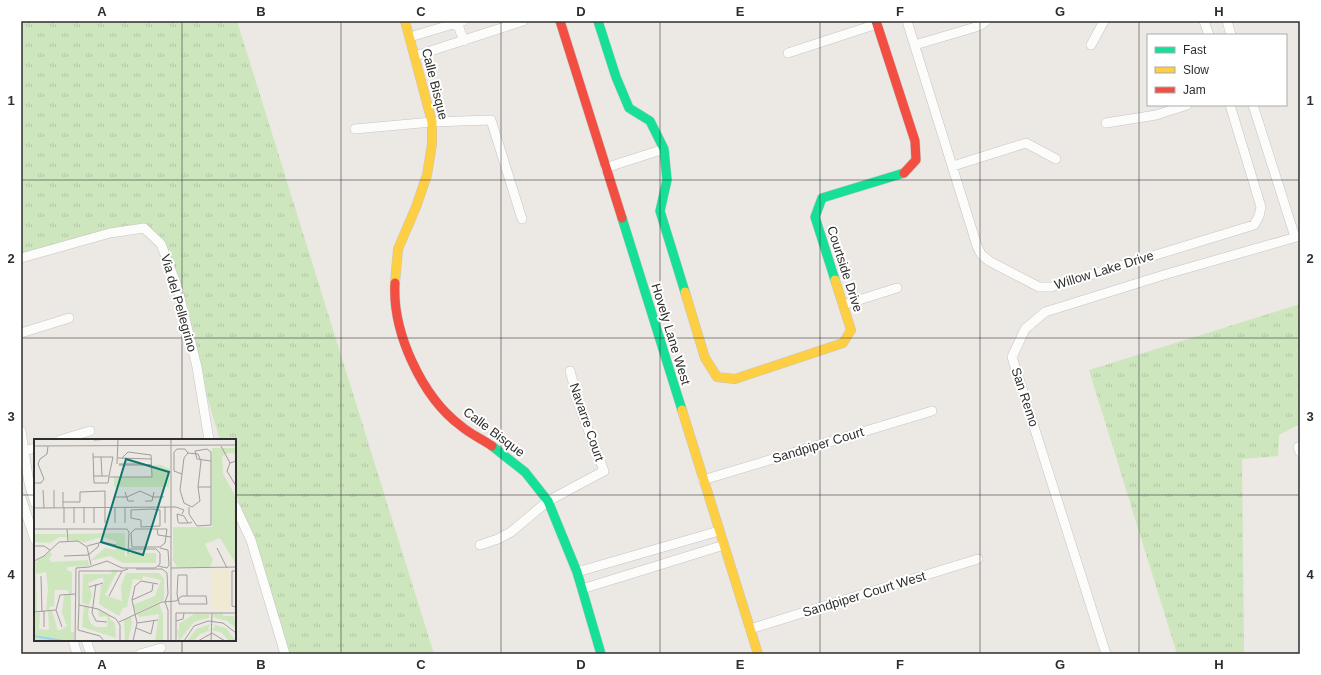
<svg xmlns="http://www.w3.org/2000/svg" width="1321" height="675" viewBox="0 0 1321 675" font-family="Arial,sans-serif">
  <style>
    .grass { fill: url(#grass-tufts) }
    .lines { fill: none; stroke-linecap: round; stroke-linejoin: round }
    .street-casing { stroke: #c5c4c5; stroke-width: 10 }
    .fast-casing { stroke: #c5c4c5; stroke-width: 10 }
    .slow-casing { stroke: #c5c4c5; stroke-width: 10 }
    .jam-casing { stroke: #c5c4c5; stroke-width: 10 }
    .street { stroke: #fcfcfb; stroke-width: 9 }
    .fast { stroke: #16e098; stroke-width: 9 }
    .slow { stroke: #ffcf43; stroke-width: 9 }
    .jam { stroke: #f24e42; stroke-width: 9 }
    .grid { fill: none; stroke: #2e2e2e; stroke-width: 1; stroke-opacity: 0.55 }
    .labels { text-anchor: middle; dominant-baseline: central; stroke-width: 4; stroke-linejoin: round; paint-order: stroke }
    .street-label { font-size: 13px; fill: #2e2e2e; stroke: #fff }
    .inset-river { fill: none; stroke: #99d6ec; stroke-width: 2 }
    .inset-road { fill: none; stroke: #a09e9b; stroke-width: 1 }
    .view { fill: #0f766e; fill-opacity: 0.15; stroke: #0f766e; stroke-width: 2 }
    .inset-edge { fill: none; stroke: #2e2e2e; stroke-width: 2 }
    .neatline { fill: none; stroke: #2e2e2e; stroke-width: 1.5 }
    .grid-label { font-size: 13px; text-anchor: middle; font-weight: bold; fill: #2e2e2e }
  </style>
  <defs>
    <pattern id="grass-tufts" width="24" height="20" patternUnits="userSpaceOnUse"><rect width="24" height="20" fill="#cee6be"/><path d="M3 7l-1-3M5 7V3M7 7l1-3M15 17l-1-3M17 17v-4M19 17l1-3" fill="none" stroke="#b1c6a4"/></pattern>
  </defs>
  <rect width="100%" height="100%" fill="#ece8e4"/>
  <!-- grass -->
  <path class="grass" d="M21,21H237L434,654H285L235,489V440H220L161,243L144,228L21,262Z
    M1300,304V424L1279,435L1278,456L1242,459L1244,654H1177L1089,370Z"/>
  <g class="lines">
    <defs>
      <path id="street" d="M907,21L977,246L981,254L989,261L1039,287H1051L1254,225L1259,216L1261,207L1230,105
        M1204,21L1209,35
        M1227,21L1231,35
        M457,23L464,41
        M410,37L463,21
        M915,45L979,26L986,21
        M1091,45L1104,21
        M788,53L877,24
        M415,56L523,21
        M1253,105L1295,237
        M1106,123L1156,115L1187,105
        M355,129L432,122L491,120L522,219
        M953,166L1026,143L1056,159
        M605,168L664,149
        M21,258L110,233L144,228L161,244L177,286L197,367L209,440
        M843,305L897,288
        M21,333L69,318
        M21,431L29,483L35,503
        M60,440L90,431
        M1298,447L1300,452
        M21,452L35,448
        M703,480L932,411
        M21,498L35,540
        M235,506L251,540L285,654
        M480,545L498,539L511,532L548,501L604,471L581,411L570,371
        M577,572L719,531
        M582,589L724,545
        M750,629L978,559
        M73,640L77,654
        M86,640L91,654
        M140,654L161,648
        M1106,654L1012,357L1025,329L1045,312L1167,274L1300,236"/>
      <path id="fast" d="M598,21L616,77L629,108L650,121L664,149L667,180L660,211L685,292
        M622,218L682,410
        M835,280L815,217L822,198L904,173
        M492,446L525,472L548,501L577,572L601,654"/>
      <path id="slow" d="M395,283L398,249L416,207L427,175L432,144V122L405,21
        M685,292L705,358L717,377L735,379L843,343L851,330L835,280
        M682,410L758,654"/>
      <path id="jam" d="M560,21L622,218
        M876,21L915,141L916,160L904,173
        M395,283C392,332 422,397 461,426C470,434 482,439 492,446"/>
    </defs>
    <!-- street casing -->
    <use href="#street" class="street-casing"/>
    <!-- fast casing -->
    <use href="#fast" class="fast-casing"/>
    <!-- slow casing -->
    <use href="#slow" class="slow-casing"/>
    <!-- jam casing -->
    <use href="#jam" class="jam-casing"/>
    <!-- street -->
    <use href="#street" class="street"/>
    <!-- fast -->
    <use href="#fast" class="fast"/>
    <!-- slow -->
    <use href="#slow" class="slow"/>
    <!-- jam -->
    <use href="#jam" class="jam"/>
  </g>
  <!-- grid -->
  <path class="grid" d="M182,21V440M341,21V654M501,21V654M660,21V654M820,21V654M980,21V654M1139,21V654M21,180H1300M21,338H1300M21,495H35M235,495H1300M182,640V654"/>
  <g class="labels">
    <!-- street labels -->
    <g class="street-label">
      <text transform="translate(435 84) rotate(76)">Calle Bisque</text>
      <text transform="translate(845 269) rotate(72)">Courtside Drive</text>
      <text transform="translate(1104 270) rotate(-17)">Willow Lake Drive</text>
      <text transform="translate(179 303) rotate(74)">Via del Pellegrino</text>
      <text transform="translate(671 334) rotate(73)">Hovely Lane West</text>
      <text transform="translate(1025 397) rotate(72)">San Remo</text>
      <text transform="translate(587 422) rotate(71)">Navarre Court</text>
      <text transform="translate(494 432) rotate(37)">Calle Bisque</text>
      <text transform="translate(818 445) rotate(-17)">Sandpiper Court</text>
      <text transform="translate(864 594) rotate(-17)">Sandpiper Court West</text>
    </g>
  </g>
  <!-- overview -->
  <g transform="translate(34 439)">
    <rect width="202" height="202" fill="#ece8e4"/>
    <path d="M178,9H202V15L195,14L188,17L189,35L202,58V125L186,99L171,105L179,121L176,128H143L139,121V88H178ZM118,26H127L136,30L135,48H80V38H118ZM91,94V118L95,114H122V124H89L76,117L56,122L71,109L82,111V102L68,98L51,103L35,101L34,95ZM0,95H32L33,98H25L16,104L0,103ZM16,113L18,115L15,120L18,123L54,121L55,127L33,128V131L38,133V155H35L34,151H21L20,167L15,168V171L12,172L14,150L12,133L2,135L3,172L0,173V124ZM78,131H84L71,156L88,162L87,147L92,134H125L130,140V161L102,174L99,166L121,157L127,141L109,137L108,141L99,140L93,168L89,169L85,177L65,165L67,146L70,144L69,139H66L54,144L58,156L55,166L48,164L49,135H77ZM30,156H37V193H40V202H0V174H6L5,190L15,191L14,172H18L24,192L33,187L28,174ZM125,165L129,175V202H121L125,175L105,178L104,175ZM50,166L55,167L54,176L57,185L62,188H73L74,183L73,177L65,178L64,170L77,177L75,180L81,184L82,199L48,188ZM189,174V177H200L202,189L193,182L178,178L181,177L178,175ZM160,175H177L174,177L177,178L160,183L145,202L143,191H145V185ZM97,178L98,184L94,202H91L90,181ZM177,185L174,190L177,191L166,195L160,202H153L162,190ZM178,185L192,189L202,202H195L188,194L178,191L181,187Z" fill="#cee6be"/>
    <path d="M178,130L196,131V171H178Z" fill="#f0ead3"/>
    <path class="inset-river" d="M0,197L29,202"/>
    <path class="inset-road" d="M60,1L78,0M0,7L202,6M187,7L196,24M59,14L60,44H74L75,38M154,14L164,15L167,22L164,48L166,62L158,68L150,64L146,51L150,19ZM59,18H79L75,37H59M67,18L68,37M84,19L118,20M202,22L196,24L193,32L202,47M83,25L84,0H123M85,25H104L118,26H85M148,35L140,32V13L143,10H151L154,14M75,38H118L117,16L94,13L88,19M0,44H7L10,40L4,25L6,20L13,15L14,7M164,48H177M9,51L10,69M20,51V69M29,53V68M91,53L94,62H100M81,58H93L106,52L119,58H130M111,62H118L120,53M29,63H46V53L71,52V68M60,68V84M71,68V84M81,68V84M131,68V84M155,68V75L163,87L177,86V13L173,10L161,12L163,20L177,22M0,69L142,68L150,71L148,75M118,70L126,71V87L107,88V81L97,79V71ZM30,84V68M40,84V68M50,84V68M91,84V68M154,84L150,77L143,75L144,83L145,84H156L158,83M0,90H93L95,93L94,115M33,90L34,103M101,90H133L131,104L126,108H98L97,94ZM123,90L124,96L137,98M0,107H10L16,111M53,107L68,103L82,106M183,109L193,129M30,117L54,116L64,108L65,104M0,122L10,117L25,103L44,102L53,108L57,126M124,127L133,129L135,126L134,111L126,109M137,129L202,128M102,130H128L133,134L134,155L131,163M202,132H198V167L202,168M7,137L8,173M62,145L58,174L62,182L73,183M55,148L69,144M75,157L88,132M98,161L118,152L119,145M131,163L134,171V202M45,166V132H88L94,130M45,166L64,170L82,180L86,186V202M45,166L44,191L66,197L70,202M22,171L28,188M10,172V188M0,173L22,171L26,156L42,155M142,182L149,180L150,174M85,183L128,163L142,162L144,161V160L148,157H172L173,165H145V163L144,160L143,155L144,136H153V157M103,184L124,181M102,189L117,195L120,181M41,202L42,129L55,128L73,122L88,129H121L126,125V114L122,110H95M99,202L103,184L98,161L101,147L107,142L124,145M137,202V0M142,202V174H202M150,202L160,187L174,182L189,184L202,194M164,202L178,194L191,202M177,202L178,174"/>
    <path class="view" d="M92,20L135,33L109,116L67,103Z"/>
    <rect width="202" height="202" class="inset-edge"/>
  </g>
  <!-- border -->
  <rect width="1321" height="675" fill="none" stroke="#ffffff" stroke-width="44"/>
  <!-- legend -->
  <rect x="1147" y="34" width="140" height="72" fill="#ffffff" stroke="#ababab"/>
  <rect x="1155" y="47" width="20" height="6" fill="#16e098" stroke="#ababab"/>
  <text x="1183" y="54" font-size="12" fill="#2e2e2e">Fast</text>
  <rect x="1155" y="67" width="20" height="6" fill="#ffcf43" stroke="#ababab"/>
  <text x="1183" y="74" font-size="12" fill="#2e2e2e">Slow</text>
  <rect x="1155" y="87" width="20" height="6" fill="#f24e42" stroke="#ababab"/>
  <text x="1183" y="94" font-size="12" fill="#2e2e2e">Jam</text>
  <rect x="22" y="22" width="1277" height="631" class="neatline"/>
  <g class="grid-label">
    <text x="102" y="16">A</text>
    <text x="261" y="16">B</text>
    <text x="421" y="16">C</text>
    <text x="581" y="16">D</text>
    <text x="740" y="16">E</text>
    <text x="900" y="16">F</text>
    <text x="1060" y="16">G</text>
    <text x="1219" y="16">H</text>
    <text x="11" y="105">1</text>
    <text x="1310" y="105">1</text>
    <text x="11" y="263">2</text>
    <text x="1310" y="263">2</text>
    <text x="11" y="421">3</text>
    <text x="1310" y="421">3</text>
    <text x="11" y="579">4</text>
    <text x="1310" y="579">4</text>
    <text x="102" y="669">A</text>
    <text x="261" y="669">B</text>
    <text x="421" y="669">C</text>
    <text x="581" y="669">D</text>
    <text x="740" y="669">E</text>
    <text x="900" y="669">F</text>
    <text x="1060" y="669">G</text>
    <text x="1219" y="669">H</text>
  </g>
</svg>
